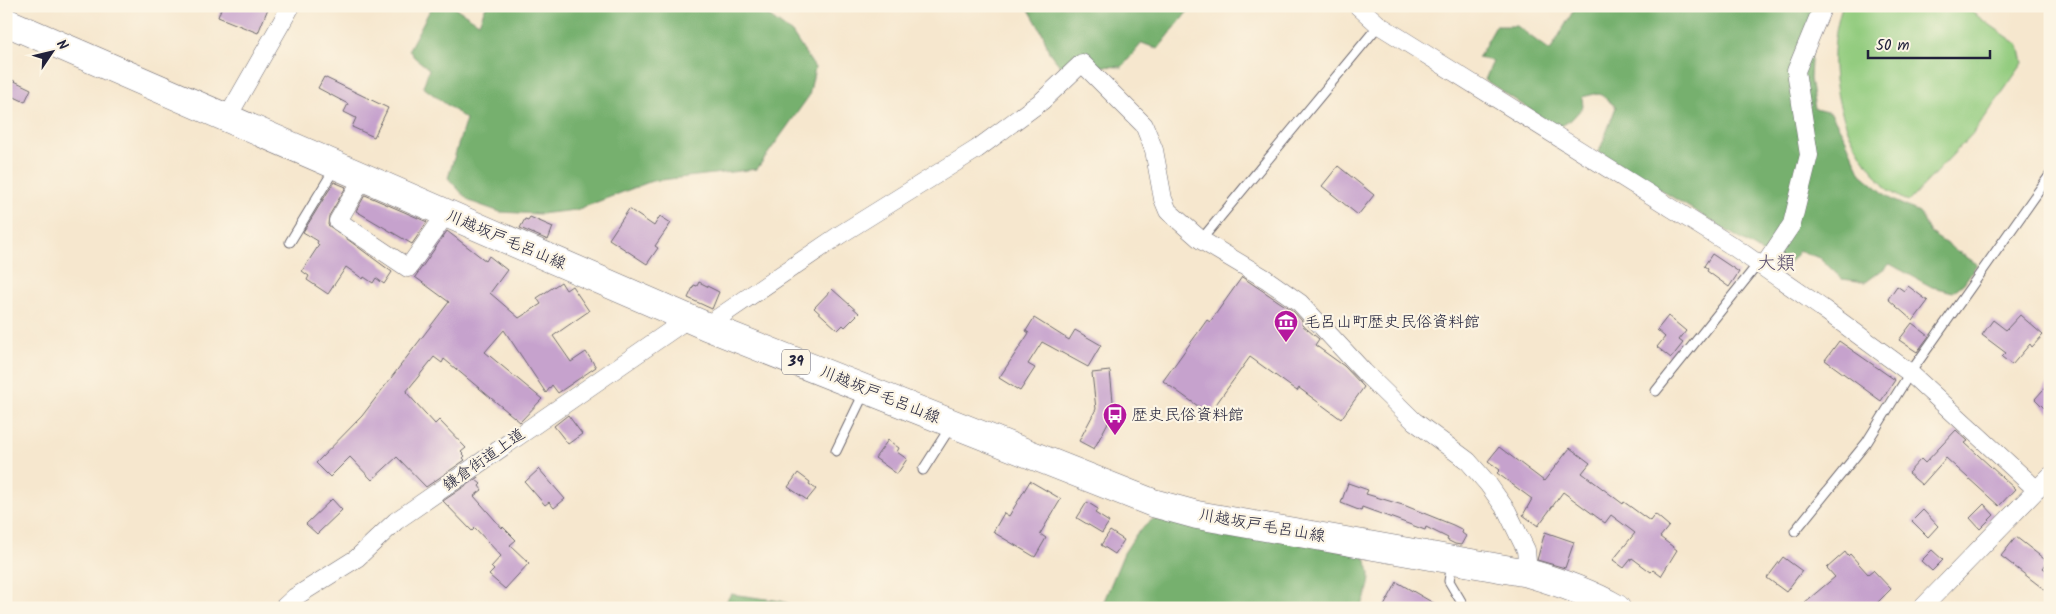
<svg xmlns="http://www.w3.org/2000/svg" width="2056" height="614" viewBox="0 0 2056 614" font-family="Kalam,'Klee One',sans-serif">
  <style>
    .green { fill: #93cc7f; stroke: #5a775d }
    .forest { fill: #76b06e; stroke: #4c6954 }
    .building { fill: #c6a2cd }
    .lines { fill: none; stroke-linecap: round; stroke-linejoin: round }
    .lane-casing { stroke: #6c676e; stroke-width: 11 }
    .street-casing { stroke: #6c676e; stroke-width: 19 }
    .primary-casing { stroke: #6c676e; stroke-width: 29 }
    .lane { stroke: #fff; stroke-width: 9 }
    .street { stroke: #fff; stroke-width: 18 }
    .primary { stroke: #fff; stroke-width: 28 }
    .labels { text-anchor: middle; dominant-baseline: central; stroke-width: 4.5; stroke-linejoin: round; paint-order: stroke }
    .shield { fill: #fcf5e5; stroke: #63616e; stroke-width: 1 }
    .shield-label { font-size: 15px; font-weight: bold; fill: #22223b }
    .street-label { font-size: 16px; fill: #22223b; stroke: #fcf5e5 }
    .poi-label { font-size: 16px; fill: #22223b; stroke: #fcf5e5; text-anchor: start }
    .quarter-label { font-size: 19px; fill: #5b4f6e; stroke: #fcf5e5 }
  </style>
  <rect width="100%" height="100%" fill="#fcf5e5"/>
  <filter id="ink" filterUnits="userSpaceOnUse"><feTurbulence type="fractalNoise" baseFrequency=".02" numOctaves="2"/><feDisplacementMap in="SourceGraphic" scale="10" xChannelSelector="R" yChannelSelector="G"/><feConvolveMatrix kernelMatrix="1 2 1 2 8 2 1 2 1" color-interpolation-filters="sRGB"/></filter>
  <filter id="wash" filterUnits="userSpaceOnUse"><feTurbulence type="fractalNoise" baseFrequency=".0096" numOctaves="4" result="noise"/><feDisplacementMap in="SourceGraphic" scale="20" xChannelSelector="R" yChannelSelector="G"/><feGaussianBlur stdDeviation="1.12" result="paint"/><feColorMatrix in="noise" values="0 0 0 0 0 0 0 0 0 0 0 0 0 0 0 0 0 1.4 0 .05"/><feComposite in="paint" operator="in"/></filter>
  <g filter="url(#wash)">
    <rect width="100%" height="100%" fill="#f6e7ce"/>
    <!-- green -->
    <path class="green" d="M1842,6H1963L2019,45L2023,63L1976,130L1908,202C1901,198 1894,194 1888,190C1883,185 1878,178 1874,172C1836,127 1824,62 1842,6Z"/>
    <!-- forest -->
    <path class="forest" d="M436,6L454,7L479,23L486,6H755L792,33L815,68L809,96L757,169L652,181L576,210L539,214L500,212L469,201L448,178L466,119L423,87L429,69L414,57L409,49L430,10Z
      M1027,6H1192L1158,49L1142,43L1122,67L1098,66L1083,53L1061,67L1049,52L1043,34Z
      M1576,6H1814L1810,79L1815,109L1831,113L1845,138L1861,174L1892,200L1919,212L1930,233L1977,264L1964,283L1953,292L1932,287L1890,264L1866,282L1842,279L1820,258L1799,251L1786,267L1599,152L1616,107L1599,93L1582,97L1583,107L1571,120L1558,128L1485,80L1493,61L1478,58L1496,26H1517L1550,51Z
      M1153,519L1362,554C1376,574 1369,586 1361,608H1101L1124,553L1137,533Z
      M731,594L781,601L800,608H722Z"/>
    <g id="blocks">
      <!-- building -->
      <path class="building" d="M222,6H269L258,33L218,17Z
        M6,77L31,89L25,102L6,93Z
        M324,77L388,108L374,137L352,127L356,118L344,112L348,104L318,88Z
        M1338,166L1374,195L1358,215L1322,186Z
        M334,182L346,187L329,216L328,225L392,272L384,284L376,278L373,283L364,277L363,279L346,267L328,294L307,280L309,276L302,271L319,245L317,243L318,241L303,232Z
        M365,195L425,221L427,222L412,244L356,211Z
        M629,209L654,226L660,216L671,223L655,246L658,248L647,264L609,239Z
        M530,217L553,227L548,240L520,228L525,219L528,220Z
        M447,231L486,261L489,256L507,270L490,293L519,318L541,304L537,298L561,282L566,290L572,286L589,311L553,336L571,362L586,352L596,367L558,393L552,385L546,393L504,330L485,352L542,399L520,422L444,359L442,363L434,357L406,392L435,424L439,420L466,448L461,452L465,456L463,458L465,460L426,487L397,457L372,480L350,457L330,477L316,463L362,416L449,302L415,277Z
        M1712,254L1739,272L1729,287L1707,271L1708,269L1704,266Z
        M1242,277L1293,311L1303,322L1302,325L1319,339L1315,345L1344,366L1364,387L1341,419L1299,388L1297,391L1250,357L1209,414L1163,381L1207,320L1210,322Z
        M699,282L719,292L712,309L688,298L694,285L697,286Z
        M1897,286L1904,291L1908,286L1928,301L1913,321L1888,299Z
        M832,289L859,313L845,327L843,325L838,330L814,308Z
        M2020,315L2043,335L2032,347L2030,344L2012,365L2002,357L2006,353L1982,335L1993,320L2006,330Z
        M1668,316L1686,331L1679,340L1683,343L1671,358L1657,347L1665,337L1657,330Z
        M1034,318L1069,340L1075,330L1101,345L1088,367L1042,342L1028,364L1035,368L1020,391L999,378L1029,333L1026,331Z
        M1912,323L1929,336L1917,352L1899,340Z
        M1839,341L1895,380L1881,401L1825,360Z
        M1110,371L1114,411L1094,449L1079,441L1096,409L1092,373Z
        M2050,382V414L2035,399Z
        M568,415L582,434L568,444L554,426Z
        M1956,430L1968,441L1965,443L2015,489L1999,506L1946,458L1922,485L1908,473L1921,459L1925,463Z
        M888,440L899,448L897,452L907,459L897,474L875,458Z
        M1499,447L1544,481L1570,448L1590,463L1582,473L1623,504L1624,502L1650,521L1655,514L1669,526L1660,537L1677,550L1661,576L1653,570L1651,572L1632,558L1624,568L1613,560L1635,533L1611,515L1605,523L1563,492L1538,526L1523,515L1532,499L1497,473L1500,470L1488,461Z
        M539,469L565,499L554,508L549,502L545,505L525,482Z
        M798,473L810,482L809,484L816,489L807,500L788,487Z
        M478,477L476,480L481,484L479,486L482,490L474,496L502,528L503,527L516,540L510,545L529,563L505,589L489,575L494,570L491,567L501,556L475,528L472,531L443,501Z
        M1030,481L1061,499L1040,534L1046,538L1035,557L993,532L1004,513L1009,516Z
        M1348,483L1368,490L1366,494L1406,506L1453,525L1463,530L1462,533L1466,536L1461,545L1455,544L1447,540L1448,538L1426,527L1425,530L1362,507L1361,511L1341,503Z
        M332,499L342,510L317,534L306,524Z
        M1087,502L1098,509L1095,513L1109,522L1102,533L1077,518Z
        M1984,504L1994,515L1980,529L1970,518Z
        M1923,510L1938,526L1928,537L1912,521Z
        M1110,531L1124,540L1115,554L1101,545Z
        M1545,532L1574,542L1565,568L1537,560Z
        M2016,537L2048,562L2043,568L2050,573V594L2001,556Z
        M1932,550L1943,560L1932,571L1921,561Z
        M1845,552L1848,556L1850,554L1868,574L1873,570L1891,589L1872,608H1798L1835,577L1827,568Z
        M1783,557L1802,571L1786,592L1767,578Z
        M1397,582L1442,608H1383Z"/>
    </g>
  </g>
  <g filter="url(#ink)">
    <use href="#blocks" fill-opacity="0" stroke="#6c676e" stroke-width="1"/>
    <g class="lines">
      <defs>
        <path id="lane" d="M1201,240L1379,25
          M290,242L335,168
          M1656,391L1758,264
          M836,451L865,391
          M923,470L951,426
          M1795,531L1867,442L1910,373L2050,175
          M1452,563L1449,581L1465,608"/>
        <path id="street" d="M1358,6L1379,25L1734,247L1822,308L1910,373L2037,490
          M227,118L291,6
          M363,178L338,221L408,268L446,214
          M1763,267L1792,224L1809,155L1796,71L1823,6
          M706,326L841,234L977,149L1042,101L1082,63L1144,125L1154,150L1163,199L1168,211L1201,240L1266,279L1300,303L1364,372L1414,421L1468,461L1488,484L1507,511L1526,550L1528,573
          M283,608L295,597L357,558L396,521L689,318
          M1922,608L2050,476"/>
        <path id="primary" d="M6,22L706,326L1153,503L1197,515L1528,573C1559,582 1588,592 1616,608"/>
      </defs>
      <!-- lane casing -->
      <use href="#lane" class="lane-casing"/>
      <!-- street casing -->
      <use href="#street" class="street-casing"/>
      <!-- primary casing -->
      <use href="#primary" class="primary-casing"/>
      <!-- lane -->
      <use href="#lane" class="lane"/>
      <!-- street -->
      <use href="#street" class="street"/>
      <!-- primary -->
      <use href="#primary" class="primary"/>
    </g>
  </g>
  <!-- icons -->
  <defs>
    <symbol id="museum-pin" viewBox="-11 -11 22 30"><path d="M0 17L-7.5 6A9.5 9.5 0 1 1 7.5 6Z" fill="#b5179e" stroke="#fcf5e5"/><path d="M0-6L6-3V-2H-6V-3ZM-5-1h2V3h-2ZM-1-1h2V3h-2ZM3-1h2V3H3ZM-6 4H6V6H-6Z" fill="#fff"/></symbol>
    <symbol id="bus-pin" viewBox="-11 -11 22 30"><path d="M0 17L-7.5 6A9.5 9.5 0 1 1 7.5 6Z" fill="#b5179e" stroke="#fcf5e5"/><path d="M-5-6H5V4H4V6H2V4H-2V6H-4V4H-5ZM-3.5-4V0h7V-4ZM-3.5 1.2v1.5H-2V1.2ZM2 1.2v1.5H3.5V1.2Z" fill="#fff"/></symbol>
  </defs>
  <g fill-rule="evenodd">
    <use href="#museum-pin" x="1272" y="308" width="28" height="38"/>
    <use href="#bus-pin" x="1101" y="401" width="28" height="38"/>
  </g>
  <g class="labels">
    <!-- shield labels -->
    <rect class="shield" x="782" y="349.5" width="28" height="25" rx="4"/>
    <g class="shield-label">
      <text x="796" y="362">39</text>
    </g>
    <!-- street labels -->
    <g class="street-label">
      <text transform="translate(506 240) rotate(23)">川越坂戸毛呂山線</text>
      <text transform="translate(880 395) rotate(22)">川越坂戸毛呂山線</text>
      <text transform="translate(484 460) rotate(-35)">鎌倉街道上道</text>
      <text transform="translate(1262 526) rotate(10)">川越坂戸毛呂山線</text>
    </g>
    <!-- poi labels -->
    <g class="poi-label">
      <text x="1304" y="322">毛呂山町歴史民俗資料館</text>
      <text x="1132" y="415">歴史民俗資料館</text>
    </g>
    <!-- quarter labels -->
    <g class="quarter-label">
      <text x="1776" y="264">大類</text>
    </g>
  </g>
  <!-- margin -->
  <rect width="2056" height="614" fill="none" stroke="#fcf5e5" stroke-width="25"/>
  <!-- north arrow -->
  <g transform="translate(52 52) rotate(55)" stroke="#fcf5e5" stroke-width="4" paint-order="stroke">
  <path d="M0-4L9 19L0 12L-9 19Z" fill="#22223b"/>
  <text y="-8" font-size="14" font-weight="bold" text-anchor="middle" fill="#22223b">N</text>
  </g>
  <!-- scale -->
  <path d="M1868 50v8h122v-8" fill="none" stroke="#22223b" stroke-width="2.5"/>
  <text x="1876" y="50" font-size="15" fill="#22223b" stroke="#fcf5e5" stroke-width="4" paint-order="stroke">50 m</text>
</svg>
